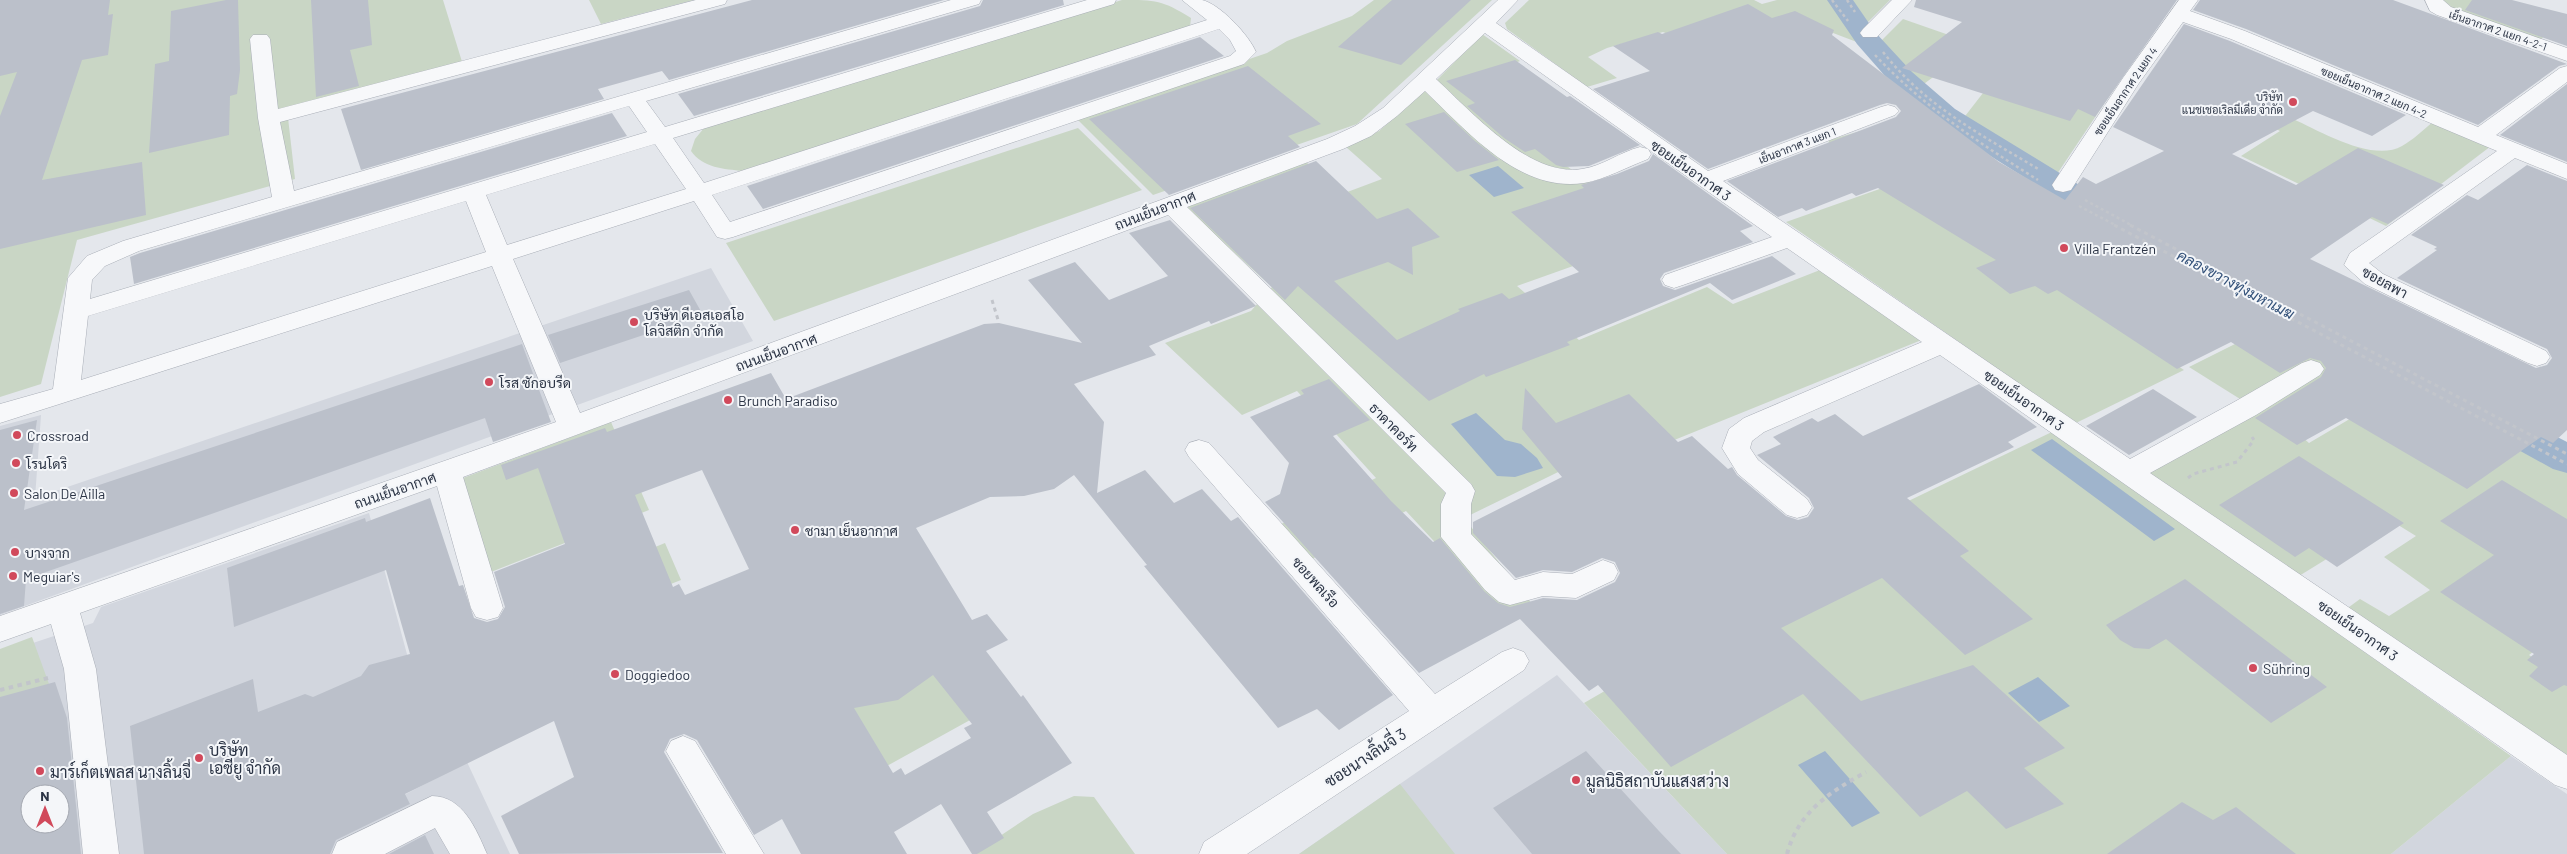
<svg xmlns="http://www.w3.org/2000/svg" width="2567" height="854" viewBox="0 0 2567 854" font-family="Barlow,Sarabun,sans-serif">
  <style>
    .built { fill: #d2d6de; fill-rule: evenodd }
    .green { fill: #c9d6c5 }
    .water { fill: #9fb4cc }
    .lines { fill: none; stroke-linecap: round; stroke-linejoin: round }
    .canal { fill: #9fb4cc; fill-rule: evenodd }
    .building { fill: #bbc0ca; fill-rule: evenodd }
    .minor-casing { stroke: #a9aeb7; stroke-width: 1 }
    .path-far2 { stroke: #c2c5cb; stroke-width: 2.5; stroke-dasharray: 3 3; stroke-linecap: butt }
    .path-far1 { stroke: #c2c5cb; stroke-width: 3; stroke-dasharray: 4 4; stroke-linecap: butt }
    .path { stroke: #c2c5cb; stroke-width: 4; stroke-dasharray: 4.5 4.5; stroke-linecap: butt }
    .minor { fill: #f7f8fa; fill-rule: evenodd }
    .poi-dot { fill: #d1495b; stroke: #f4f6f9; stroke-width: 2 }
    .labels { text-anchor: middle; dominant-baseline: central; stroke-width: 4; stroke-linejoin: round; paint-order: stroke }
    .far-street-label { font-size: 11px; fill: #2b3445; stroke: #f4f6f9 }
    .far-poi-label { font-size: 11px; fill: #2b3445; stroke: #f4f6f9; text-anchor: end }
    .street-label { font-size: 14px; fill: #2b3445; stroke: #f4f6f9 }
    .poi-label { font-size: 14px; fill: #2b3445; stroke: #f4f6f9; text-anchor: start }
    .water-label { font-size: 15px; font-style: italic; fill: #34527a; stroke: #f4f6f9 }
    .near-poi-label { font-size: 16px; fill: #2b3445; stroke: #f4f6f9; text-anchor: start }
    .near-street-label { font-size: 16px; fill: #2b3445; stroke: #f4f6f9 }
  </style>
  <rect width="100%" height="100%" fill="#e4e7ec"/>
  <!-- built -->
  <path class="built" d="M711,268L753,341L0,615V426L41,415L35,498Z
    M369,513L408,658L303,848L467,762L510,854H0V654L93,623L101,607ZM30,794H60V824H30Z
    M1557,675L1727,854H1299Z
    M2511,756L2567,794V854H2391Z"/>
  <!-- green -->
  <path class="green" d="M0,0H443L463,65L287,109L295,179L77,240L41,384L0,397Z
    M589,0H694L601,24Z
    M1122,0C1156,0 1162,0 1191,18L1190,27L743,171C724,169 703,168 691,151L695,139L704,128Z
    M1374,0H1492L1357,124L1153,195L1076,118L1267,53L1287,41L1352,16Z
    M1529,0H1754L1762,4L1777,0H1828L1862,44L1791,17L1704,49L1663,32L1607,48L1588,57L1617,78L1587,87L1507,29L1505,23Z
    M1850,0H1890L1866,24Z
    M2442,0H2475L2545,36L2538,41L2454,13Z
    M1903,19L1946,34L1952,38L1936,75L1917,89L1898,69L1880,42Z
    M2032,30L2118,83L2057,174L1962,120Z
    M1482,34L1520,61L1462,82L1551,155L1663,234L1517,286L1579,340L1707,287L1733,304L1820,270L1924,339L1610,466L1597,453L1464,518L1533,605L1507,620L1406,511L1306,562L1277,526L1376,478L1297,391L1242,415L1165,343L1251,311L1272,287L1185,208L1306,162L1342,194L1382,179L1346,147L1379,131L1439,78Z
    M2293,119C2320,131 2373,163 2402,146C2413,140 2423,130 2433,122L2491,146L2386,226L2241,156L2280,131L2276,129Z
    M1078,128L1142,190L774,321L726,243Z
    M1861,131L2085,275L2102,316L2184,370L2076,423L1786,222L1891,185L1827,152L1829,140Z
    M2271,326L2358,375L2283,420L2309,443L2409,384L2567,468V625L2529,655L2567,680V761L2345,610L2360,599L2389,616L2430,590L2384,557L2416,536L2390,520L2299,576L2143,469L2256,409L2189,367Z
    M611,422L649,510L486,574L455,481Z
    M2054,431L2511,756L2391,854H1727L1584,703L1758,602L1738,583Z
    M665,543L681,580L653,591L638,554Z
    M812,606L999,704L820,803Z
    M32,637L49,684L0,699V649Z
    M1400,784L1455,854H1299Z
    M1074,796L1094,797L1135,854H973L1033,814Z"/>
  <!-- water -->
  <path class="water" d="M1498,166L1524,188L1494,197L1469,175Z
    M1476,413L1505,440L1521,444L1537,458L1543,468L1515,477L1497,476L1451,424Z
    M2052,439L2175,529L2154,541L2031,450Z
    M2038,677L2070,706L2039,722L2008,693Z
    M1825,751L1880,813L1852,827L1798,765Z"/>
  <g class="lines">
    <!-- canal -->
    <path class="canal" d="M1827,0H1853L1875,32L1912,72L1955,109L2125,213L2130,220L2125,227L2114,230L2103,227L1935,121L1892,84L1857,44Z
      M2490,405L2503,409L2567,442V473L2553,469L2477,427L2471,418L2477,409Z"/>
  </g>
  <!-- building -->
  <path class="building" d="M0,0H110L108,15L113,14L108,55L82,60L42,180L142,162L146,215L0,249V116L17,72L0,76Z
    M226,0H238L240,70L237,94L230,96L229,135L149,153L155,64L169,61L171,11Z
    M311,0H368L372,45L350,50L359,86L316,97Z
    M752,0H944L669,80L662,71L598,89L604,99L361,170L341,109Z
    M983,0H1063L1064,5L694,116L678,94L980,6Z
    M1392,0H1471L1401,65L1338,47Z
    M1916,0H2177L2095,117L2078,109L2070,121L1902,68L1962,22L1914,7Z
    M2200,0H2393L2567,64L2559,66L2478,125L2246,29L2193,10Z
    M2472,0H2512L2567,14V46L2465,10Z
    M1748,4L1772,18L1795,11L1834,30L1832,35L1999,162L2065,200L2083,177L2096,184L2164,151L2113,127L2184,24L2230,41L2406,115L2372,136L2313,111L2232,154L2296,185L2358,148L2444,185L2388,224L2372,217L2310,259L2536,368L2547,365L2552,358L2547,349L2397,278L2437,250L2434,249L2437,247L2411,235L2467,195L2478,200L2527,165L2567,181V430L2553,443L2541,437L2467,489L2346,418L2297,445L2255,418L2321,377L2326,368L2321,361L2310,358L2280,373L2231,342L2177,369L2057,290L2048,294L2035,286L2010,294L1976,268L1996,260L1878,188L1856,196L1852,193L1806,211L1802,208L1778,217L1727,181L1896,117L1901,111L1896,105L1887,103L1880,105L1708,169L1593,89L1650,71L1613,46L1658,32L1662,34Z
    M1200,37L1224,56L763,209L747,186Z
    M1515,60L1567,97L1570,96L1640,145L1589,166L1563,167L1556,165L1535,149L1525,152L1504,138L1467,106L1475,103L1446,81Z
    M1248,66L1321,124L1288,136L1300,147L1169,195L1089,119Z
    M2567,84V162L2500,135Z
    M1444,112L1475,141L1499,160L1457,172L1405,124Z
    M612,113L627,136L134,284L130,257L140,253Z
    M1653,154L1753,226L1740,231L1753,242L1664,273L1660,279L1663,286L1675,290L1772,256L1796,274L1732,300L1710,283L1567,342L1570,345L1486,377L1484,374L1429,401L1298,286L1285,300L1190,208L1316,161L1377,219L1408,208L1440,237L1412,247L1413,275L1388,262L1334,281L1397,340L1460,311L1458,309L1502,293L1509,299L1579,272L1511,212L1584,188L1581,185L1617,174L1649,161Z
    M1170,220L1256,306L1211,324L1209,321L1149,346L1156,355L1074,384L1104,422L1097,493L1145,470L1174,503L1202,489L1231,521L1238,517L1393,695L1339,730L1317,709L1278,728L1144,566L1147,565L1074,475L1054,489L1024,496L990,497L916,528L972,620L987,614L1008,640L986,651L1021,697L1023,695L1072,763L987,812L1004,838L977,854H972L941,804L894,832L907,854H801L782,819L754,835L697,740L684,734L670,739L664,752L723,853L519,854L501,816L574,777L554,721L405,794L410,804L336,840L330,854H144L130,726L253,679L258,712L305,694L313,697L361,676L369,665L410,654L386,570L234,627L227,568L365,518L366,522L430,498L459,586L463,585L474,618L487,622L498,619L505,607L494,572L565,544L538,468L506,480L501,465L605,428L607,432L771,373L786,399L984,324L999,323L1082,343L1028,280L1075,262L1109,300L1168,276L1129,233ZM702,470L749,569L685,595L679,584L673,587L635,495ZM933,675L972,724L964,728L971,738L905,775L901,768L893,773L854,708L898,700Z
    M689,290L703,315L560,363L548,335Z
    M522,344L551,422L493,442L485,418L26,579L24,606L0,614V430L37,420L24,510Z
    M1329,379L1370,420L1333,436L1391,501L1433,542L1440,538L1484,591L1498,603L1510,607L1543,598L1577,600L1615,582L1620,573L1615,562L1602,558L1572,572L1543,570L1516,578L1473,533V522L1562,477L1522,429L1525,388L1556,423L1629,394L1678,442L1692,436L1728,469L1732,467L1737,475L1786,516L1798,520L1808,517L1814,508L1809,498L1757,455L1781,444L1773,437L1812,418L1818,422L1835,414L1863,436L1979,384L2037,427L2008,442L2014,447L1907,498L1969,551L1960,556L2033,619L1965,655L1882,578L1781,628L1861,701L1973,665L2065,748L2024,768L2064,804L2006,829L1967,791L1920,817L1803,694L1671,767L1598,685L1589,691L1520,619L1419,673L1265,502L1280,494L1289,463L1250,417L1304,394L1301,390Z
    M2153,389L2197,417L2129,455L2086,426Z
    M2299,456L2404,523L2337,567L2309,548L2295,557L2219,505Z
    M2502,480L2567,519V686L2564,685L2552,692L2529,676L2538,667L2527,660L2534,654L2440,592L2494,555L2440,521Z
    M2185,579L2327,687L2271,723L2166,639L2149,649L2134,648L2120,640L2106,625Z
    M55,682L67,718L81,854H0V697ZM30,794H60V824H30Z
    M1586,751L1659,831L1681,854H1532L1493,808Z
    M2182,802L2213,820L2236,807L2296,854H2107Z
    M425,835L434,854H389Z"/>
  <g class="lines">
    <defs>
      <path id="minor" d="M696,0H727L725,4L280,122L294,191L951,0H981L979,4L646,101L665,127L1087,0H1116L1114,4L673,138L704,183L1207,20L1182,0C1188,0 1196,0 1202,0C1220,4 1249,35 1256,52L1244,64L733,237L725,239L717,237L694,201L513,259L580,413L1327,139L1355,126L1383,108L1498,0H1518L1496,23L1708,171L1881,107L1888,105L1895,107L1899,111L1895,115L1723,181L2130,459L2236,401L2302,363L2311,360L2320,363L2324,369L2320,375L2256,415L2150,473L2567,755V789L2555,785L1940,355L1764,432L1752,441L1750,448L1758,460L1807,499L1812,507L1807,515L1797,518L1787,515L1738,474L1722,448L1729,429L1744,418L1922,342L1787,248L1683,285L1674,288L1665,285L1662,280L1665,275L1772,237L1485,33L1436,79C1472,112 1530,178 1582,169C1603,166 1620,152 1640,147L1648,149L1651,154L1648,159C1627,167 1606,179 1584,183C1519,193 1466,130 1425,91L1397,116L1371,136L1343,149L1187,207L1471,484L1475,491L1471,504V534L1515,580L1543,572L1572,574L1603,560L1614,564L1618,572L1614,580L1576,598L1543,596L1510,605L1499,602L1485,590L1441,537V504L1446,493L1168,215L463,477L503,608L498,617L487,620L476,617L471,608L437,486L80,613L96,669L119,854H83L64,669L51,624L0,642V616L556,422L492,266L0,423V404L53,389L68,278L87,256L123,241L272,197L258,118L250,39L253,35H267L270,39L278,109ZM1219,29L1230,40L1236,51L1230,56L730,222L712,195ZM629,106L647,132L90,299L92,280L105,266L139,251ZM655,144L686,189L507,245L486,195ZM466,201L486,252L81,380L88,316Z
        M1892,0H1912L1877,37H1863L1860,33L1863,29Z
        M2179,0H2198L2190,11L2245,31L2478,127L2560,68L2567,66V82L2496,135L2567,164V179L2515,158L2369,263L2383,274L2546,351L2550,357L2546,363L2537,366L2528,363L2365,284L2344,265L2350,253L2497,151L2231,39L2183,22L2139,83L2071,190L2063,192L2055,190L2052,185L2123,78Z
        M2425,0H2443L2451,7L2567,48V61L2437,15L2430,11Z
        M1199,440L1209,443L1435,694L1502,652L1513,648L1524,652L1529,661L1524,670L1247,854H1199L1204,842L1409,711L1189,457L1185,450L1189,443Z
        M683,736L695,741L764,854H726L666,751L671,741Z
        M432,796C463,796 476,829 487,854H450L435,828L385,854H332L337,842Z"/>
    </defs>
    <!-- minor casing -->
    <use href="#minor" class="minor-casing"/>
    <!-- path-far2 -->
    <path class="path-far2" d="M1832,0L1848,21
      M1847,0L1855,12
      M1883,52C1925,106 1983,136 2040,170
      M1875,55C1923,106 1979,143 2038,180
      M2085,200L2133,226
      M2079,206L2117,226"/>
    <!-- path-far1 -->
    <path class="path-far1" d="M2114,225L2567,464
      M2130,225L2567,454
      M992,300L999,323
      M2188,478L2193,474L2237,462L2254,440L2252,437"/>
    <!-- path -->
    <path class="path" d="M0,690L48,678
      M1787,854C1798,812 1830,792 1866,772"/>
    <!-- minor -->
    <use href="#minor" class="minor"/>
  </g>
  <!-- markers -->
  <g class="poi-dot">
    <circle cx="2293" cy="102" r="5"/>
    <circle cx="2064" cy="248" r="5"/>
    <circle cx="634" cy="322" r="5"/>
    <circle cx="489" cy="382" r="5"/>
    <circle cx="728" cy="400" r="5"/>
    <circle cx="17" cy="435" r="5"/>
    <circle cx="16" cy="463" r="5"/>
    <circle cx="14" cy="493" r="5"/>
    <circle cx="795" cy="530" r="5"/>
    <circle cx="15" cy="552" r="5"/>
    <circle cx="13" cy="576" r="5"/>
    <circle cx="2253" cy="668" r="5"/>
    <circle cx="615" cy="674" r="5"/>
    <circle cx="199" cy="758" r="5"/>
    <circle cx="40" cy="771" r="5"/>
    <circle cx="1576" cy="780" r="5"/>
  </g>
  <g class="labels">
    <!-- far-street labels -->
    <g class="far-street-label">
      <text transform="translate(2498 30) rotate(19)">เย็นอากาศ 2 แยก 4-2-1</text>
      <text transform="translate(2125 91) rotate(-56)">ซอยเย็นอากาศ 2 แยก 4</text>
      <text transform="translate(2374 92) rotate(23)">ซอยเย็นอากาศ 2 แยก 4-2</text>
      <text transform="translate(1797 145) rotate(-21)">เย็นอากาศ 3 แยก 1</text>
    </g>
    <!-- far-poi labels -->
    <g class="far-poi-label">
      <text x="2283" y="96">บริษัท<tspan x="2283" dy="13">แนชเชอเริลมีเดีย จำกัด</tspan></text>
    </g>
    <!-- street labels -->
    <g class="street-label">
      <text transform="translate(1691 170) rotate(35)">ซอยเย็นอากาศ 3</text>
      <text transform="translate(1155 210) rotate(-21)">ถนนเย็นอากาศ</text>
      <text transform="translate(2385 282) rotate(29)">ซอยลพา</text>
      <text transform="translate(776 352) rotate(-20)">ถนนเย็นอากาศ</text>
      <text transform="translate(2024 400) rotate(35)">ซอยเย็นอากาศ 3</text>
      <text transform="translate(1394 427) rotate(45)">ธาดาคอร์ท</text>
      <text transform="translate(395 490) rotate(-19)">ถนนเย็นอากาศ</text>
      <text transform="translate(1316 582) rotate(48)">ซอยพลเรือ</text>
      <text transform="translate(2358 630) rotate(35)">ซอยเย็นอากาศ 3</text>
    </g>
    <!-- poi labels -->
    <g class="poi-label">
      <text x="2074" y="248">Villa Frantzén</text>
      <text x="644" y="314">บริษัท ดีเอสเอสโอ<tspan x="644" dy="16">โลจิสติก จำกัด</tspan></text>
      <text x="499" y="382">โรส ซักอบรีด</text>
      <text x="738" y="400">Brunch Paradiso</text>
      <text x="27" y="435">Crossroad</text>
      <text x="26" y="463">โรนโดริ</text>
      <text x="24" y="493">Salon De Ailla</text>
      <text x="805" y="530">ชามา เย็นอากาศ</text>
      <text x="25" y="552">บางจาก</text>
      <text x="23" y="576">Meguiar's</text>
      <text x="2263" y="668">Sühring</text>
      <text x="625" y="674">Doggiedoo</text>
    </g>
    <!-- water labels -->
    <g class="water-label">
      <text transform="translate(2236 284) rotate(28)">คลองขวางทุ่งมหาเมฆ</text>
    </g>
    <!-- near-poi labels -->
    <g class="near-poi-label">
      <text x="209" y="749">บริษัท<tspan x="209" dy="18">เอซียู จำกัด</tspan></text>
      <text x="50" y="771">มาร์เก็ตเพลส นางลิ้นจี่</text>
      <text x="1586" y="780">มูลนิธิสถาบันแสงสว่าง</text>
    </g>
    <!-- near-street labels -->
    <g class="near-street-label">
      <text transform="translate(1365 757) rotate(-33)">ซอยนางลิ้นจี่ 3</text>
    </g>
  </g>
  <!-- north arrow -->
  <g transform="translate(45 809)"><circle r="24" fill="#f4f6f9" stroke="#a4a8b1"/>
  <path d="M0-4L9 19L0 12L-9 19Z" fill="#d1495b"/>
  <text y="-8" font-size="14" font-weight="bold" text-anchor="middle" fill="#2b3445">N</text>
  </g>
</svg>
